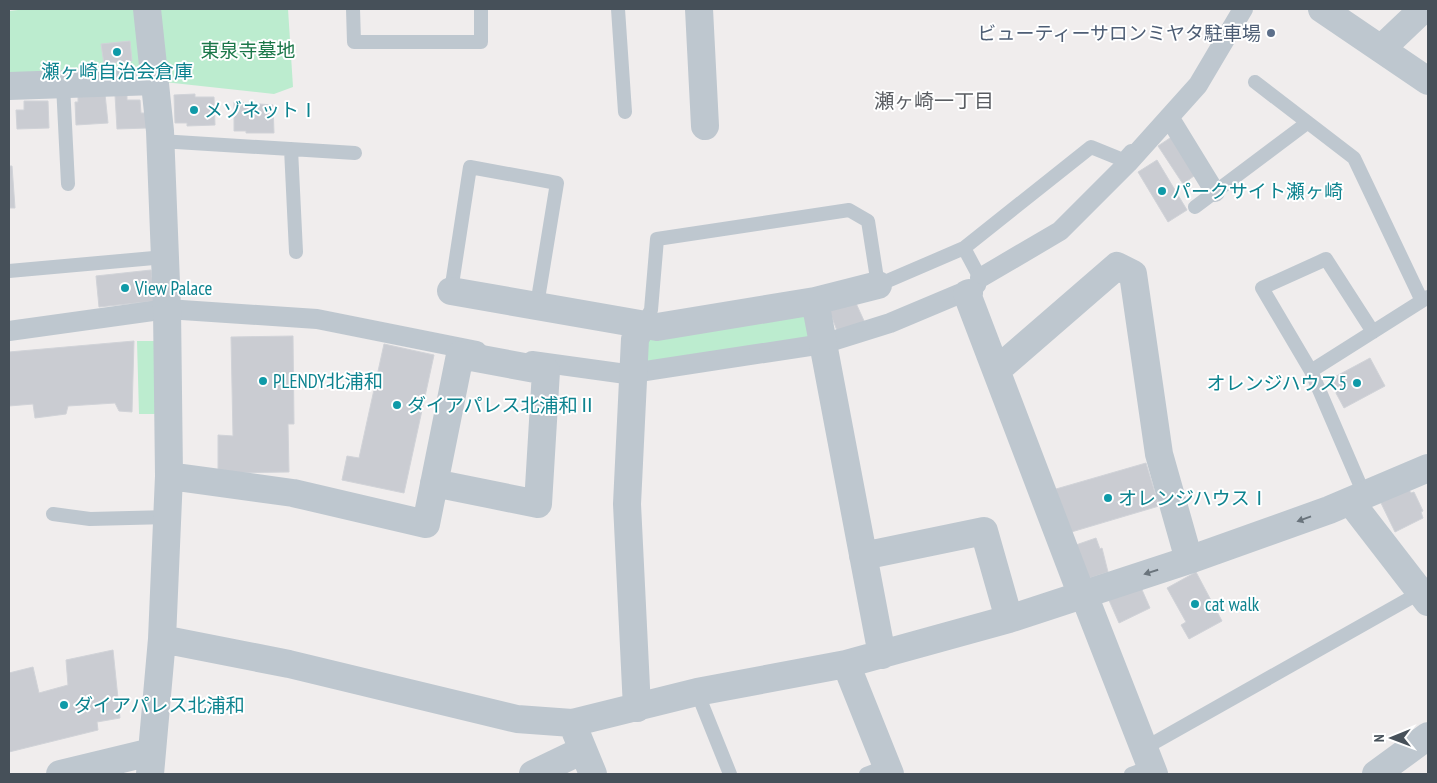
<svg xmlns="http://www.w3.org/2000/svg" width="1437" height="783" viewBox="0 0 1437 783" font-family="'PT Sans Narrow','Noto Sans JP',sans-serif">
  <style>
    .green { fill: #bceccf }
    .building { fill: #caccd2; stroke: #d1d3d8 }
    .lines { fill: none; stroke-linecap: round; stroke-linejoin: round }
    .service { stroke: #bec7cf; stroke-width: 14 }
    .pedestrian { stroke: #bec7cf; stroke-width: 20 }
    .minor { stroke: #bec7cf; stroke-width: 28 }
    .oneway { fill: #6a747c }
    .service-dot { fill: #5c6f8a; stroke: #fff; stroke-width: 2 }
    .culture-dot { fill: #0f9aa8; stroke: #fff; stroke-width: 2 }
    .labels { text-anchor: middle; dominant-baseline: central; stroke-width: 4; stroke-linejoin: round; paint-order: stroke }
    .service-label { font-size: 19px; fill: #4e5e75; stroke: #fff; text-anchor: end }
    .park-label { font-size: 19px; fill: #1b7749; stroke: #fff }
    .culture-label { font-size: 19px; fill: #0d838f; stroke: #fff; text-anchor: start }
    .neighbourhood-label { font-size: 20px; fill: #5a5d62; stroke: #fff }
  </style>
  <rect width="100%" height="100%" fill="#f0eded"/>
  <!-- green -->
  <path class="green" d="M27,9H138L144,73L9,78V11Z
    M154,9H288L293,87L274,94L164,82Z
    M806,313L815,340L641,368L643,341L733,324Z
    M137,341H156L159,414H139Z"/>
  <!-- building -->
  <path class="building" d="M130,41L132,61L104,64L101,44Z
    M105,94L108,123L76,125L75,102H78V96Z
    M127,94V100H140L141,113H146L147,128L117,129L115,95Z
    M195,94V97H214L215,125L187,126V123H175L174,95Z
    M24,101H48L49,128L17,129L16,110H24Z
    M234,102L273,105L274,133H246V131H234Z
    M1173,136L1198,173L1183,184L1158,146Z
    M1157,160L1187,210L1168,222L1138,172Z
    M9,166H12L15,208H9Z
    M151,270L155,301L99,307L96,276Z
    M855,301L865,323L838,333L829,310Z
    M293,336L294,424H288L289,472L218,473V435L233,436L231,337Z
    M134,341L132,412L119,411L115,403L68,406L66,414L35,418L33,404L9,406V352Z
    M384,344L434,355L404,493L342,480L347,456L359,458Z
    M1370,358L1385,386L1344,408L1329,380Z
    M1146,463L1159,506L1068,533L1056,489Z
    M1408,488L1411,493L1414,492L1423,511L1421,512L1423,518L1395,532L1380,501Z
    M1096,538L1100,549L1102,548L1108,572L1084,580L1073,546Z
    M1196,572L1222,621L1189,639L1181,625L1186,622L1167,588Z
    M1139,583L1150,608L1119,623L1108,598Z
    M113,650L120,718L97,722L98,730L9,752V673L33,667L39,693L68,685L66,660Z"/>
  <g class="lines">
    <!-- service -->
    <path class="service" d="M353,9L354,42H481V9
      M618,9L625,112
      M1255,82L1354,158L1422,301
      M63,85L68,184
      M160,141L355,153
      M291,149L296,252
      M1195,207L1307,123
      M964,248L1091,147L1123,160L1131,151
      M9,271L165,257
      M451,291L470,167L557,183L537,305
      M642,325L651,310L657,239L849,210L868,221L878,285L964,248L980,278L979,286
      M1311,371L1428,297
      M1364,494L1311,371L1262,288L1326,259L1373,332
      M53,514L90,519L169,517
      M697,692L730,774
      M1143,749L1421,592
      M866,774L887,766
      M1131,774L1150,767"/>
    <!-- pedestrian -->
    <path class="pedestrian" d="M1169,117L1215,192
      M980,278L1060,231L1128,163L1198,85L1243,9
      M9,331L167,309L317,319L477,351
      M532,361L626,374L823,344L890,323L959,294L969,293"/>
    <!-- minor -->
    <path class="minor" d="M147,9L160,131L167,309L169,476L162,639L150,774
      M699,9L705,126
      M1322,9L1428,81
      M1381,49L1423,9
      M9,86L155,81
      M451,291L657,327L815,301L878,285
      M969,293L967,294L1081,593L1086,600L1154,774
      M815,301L882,655
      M997,370L1117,266L1133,274L1159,454L1189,560
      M169,476L293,493L426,524L460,355L546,371L538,504L434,483
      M1350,501L1428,602
      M863,556L984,531L1009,619
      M162,639L289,664L517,719L572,723L697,692L846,664L1009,619L1189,560L1329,510L1428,468
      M846,664L890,774
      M637,708L627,504L635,339L642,325
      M572,723L593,774
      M60,774L151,752
      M533,774L583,750
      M1376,774L1428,736"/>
  </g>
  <!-- one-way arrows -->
  <defs><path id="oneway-solid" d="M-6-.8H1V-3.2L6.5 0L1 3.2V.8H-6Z" transform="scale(1.25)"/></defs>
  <g class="oneway">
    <use href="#oneway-solid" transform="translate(1304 519) rotate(160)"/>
    <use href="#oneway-solid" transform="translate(1151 572) rotate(163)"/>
  </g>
  <!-- markers -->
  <circle class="service-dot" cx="1271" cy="33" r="5"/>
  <g class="culture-dot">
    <circle cx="117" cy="52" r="5"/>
    <circle cx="194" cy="110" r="5"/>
    <circle cx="1162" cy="191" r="5"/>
    <circle cx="125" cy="288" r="5"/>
    <circle cx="263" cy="381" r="5"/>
    <circle cx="1357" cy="383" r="5"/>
    <circle cx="397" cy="405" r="5"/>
    <circle cx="1108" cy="498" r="5"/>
    <circle cx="1195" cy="604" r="5"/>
    <circle cx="64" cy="705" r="5"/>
  </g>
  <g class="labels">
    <!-- service labels -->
    <g class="service-label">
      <text x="1261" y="33">ビューティーサロンミヤタ駐車場</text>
    </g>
    <!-- park labels -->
    <g class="park-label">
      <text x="248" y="50">東泉寺墓地</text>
    </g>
    <!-- culture labels -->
    <g class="culture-label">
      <text x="117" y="71" text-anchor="middle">瀬ヶ崎自治会倉庫</text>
      <text x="204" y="110">メゾネットⅠ</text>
      <text x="1172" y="191">パークサイト瀬ヶ崎</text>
      <text x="135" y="288">View Palace</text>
      <text x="273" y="381">PLENDY北浦和</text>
      <text x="1347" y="383" text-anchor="end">オレンジハウス5</text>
      <text x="407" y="405">ダイアパレス北浦和Ⅱ</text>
      <text x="1118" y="498">オレンジハウスⅠ</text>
      <text x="1205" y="604">cat walk</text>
      <text x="74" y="705">ダイアパレス北浦和</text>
    </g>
    <!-- neighbourhood labels -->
    <g class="neighbourhood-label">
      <text x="934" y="101">瀬ヶ崎一丁目</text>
    </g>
  </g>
  <!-- border -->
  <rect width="1437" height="783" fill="none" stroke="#465059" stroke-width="20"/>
  <!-- north arrow -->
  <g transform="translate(1392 738) rotate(269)" stroke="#ffffff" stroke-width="4" paint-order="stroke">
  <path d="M0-4L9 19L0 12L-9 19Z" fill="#465059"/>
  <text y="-8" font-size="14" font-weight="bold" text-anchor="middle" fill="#465059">N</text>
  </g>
</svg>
